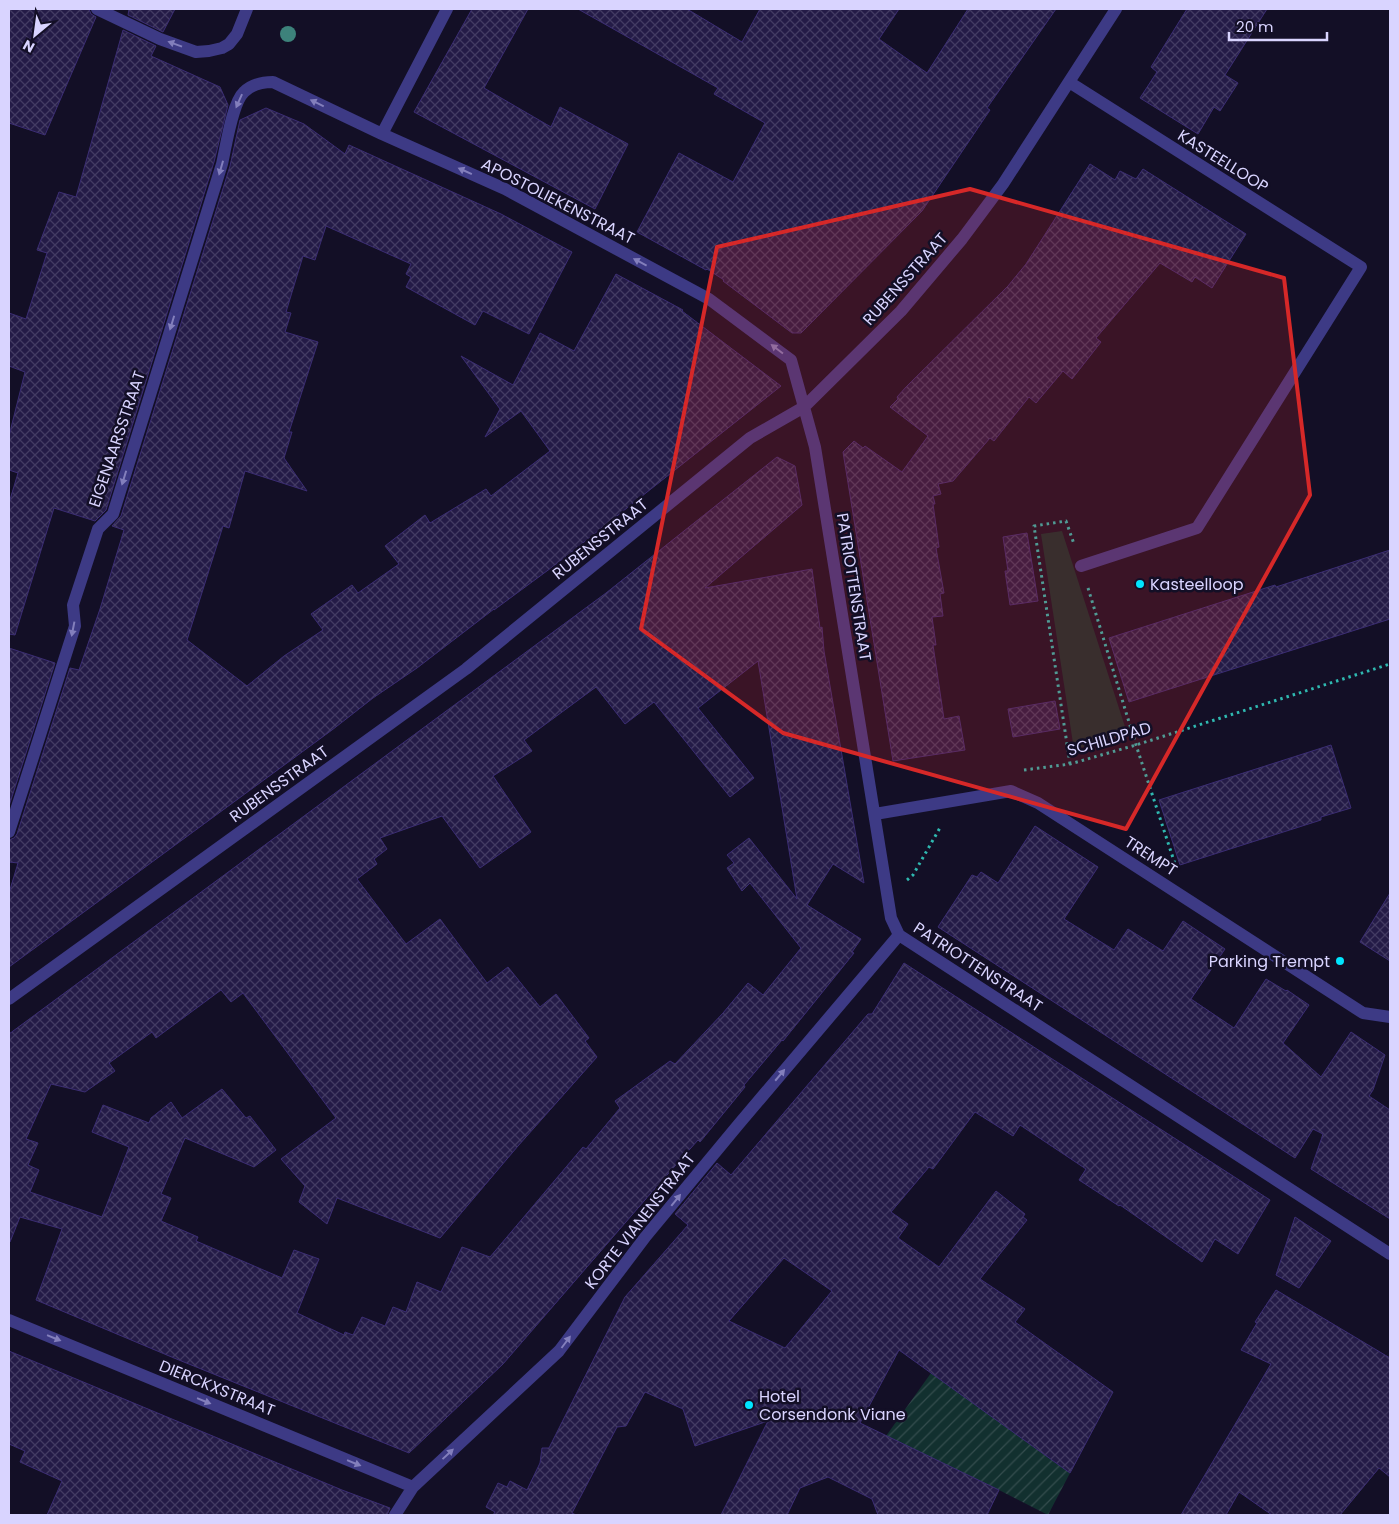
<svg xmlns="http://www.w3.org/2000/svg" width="1399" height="1524" viewBox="0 0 1399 1524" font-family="Poppins,sans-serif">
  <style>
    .green { fill: #12302f }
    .garden { fill: url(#garden-furrows) }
    .building { fill: url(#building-cross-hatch); stroke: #3b2d73; fill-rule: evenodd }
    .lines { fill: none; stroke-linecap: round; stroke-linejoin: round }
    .path { stroke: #2fb8b0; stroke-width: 3; stroke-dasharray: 2.5 4; stroke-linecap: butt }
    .minor { stroke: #3d3a85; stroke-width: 12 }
    .tree { fill: #3d827b }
    .oneway { fill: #837fbc }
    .marked { fill: #d62828; fill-opacity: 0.2; stroke: #d62828; stroke-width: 4; stroke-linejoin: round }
    .poi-dot { fill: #00e5ff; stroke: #130f26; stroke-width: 2 }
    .labels { text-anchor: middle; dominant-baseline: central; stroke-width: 5; stroke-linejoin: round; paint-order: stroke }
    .street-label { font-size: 16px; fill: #d9d4ff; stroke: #130f26 }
    .poi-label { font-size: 16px; fill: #d9d4ff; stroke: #130f26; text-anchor: start }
  </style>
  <defs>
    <pattern id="garden-furrows" width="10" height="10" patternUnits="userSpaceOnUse" patternTransform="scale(1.25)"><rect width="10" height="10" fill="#12302f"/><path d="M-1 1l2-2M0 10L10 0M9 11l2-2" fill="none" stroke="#344d4e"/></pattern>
    <pattern id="building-cross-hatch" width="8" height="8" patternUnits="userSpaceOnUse" patternTransform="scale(1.25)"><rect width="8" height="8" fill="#241b47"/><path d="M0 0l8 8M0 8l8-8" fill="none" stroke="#433b63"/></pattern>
  </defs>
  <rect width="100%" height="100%" fill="#130f26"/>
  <!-- green -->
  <path class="green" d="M1062,531L1127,733L1074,750L1041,534Z"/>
  <!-- garden -->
  <path class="garden" d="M931,1373L1070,1473L1048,1515L999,1490L886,1436Z"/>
  <!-- building -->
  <path class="building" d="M9,9H89L91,14L96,17L45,135L9,123Z
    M129,9H175L163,32L128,15Z
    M472,9H528L484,88L551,127L560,107L628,144L595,209L414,112Z
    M578,9H687L742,42L760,9H899L879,39L927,73L968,9H1056L987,108L990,110L922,211L801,333H792L723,281L724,280L707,269L706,270L637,232L679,153L733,182L765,123L714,94L718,88Z
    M1187,9H1267L1225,75L1238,83L1220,111L1214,107L1198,134L1140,98L1157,72L1151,67Z
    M123,30L156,46L151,56L220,87L228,105L214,162L106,510L95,521L54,508L15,635L9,634V503L18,473L9,470V436L25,372L9,366V313L26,319L47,253L37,250L59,192L76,197Z
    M266,108L304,124L345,154L349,145L501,214L572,252L529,334L483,311L475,325L406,287L411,277L406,274L411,264L326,226L315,260L303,256L286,312L291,313L285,332L318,342L289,432H292L284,458L307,491L245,471L229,528L223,526L187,640L247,686L284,656L323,630L311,614L352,585L358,593L399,564L385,546L425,515L430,523L486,489L491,496L550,451L521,411L485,437L500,409L461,356L513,385L540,333L574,351L616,274L683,310L682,311L781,386L555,565L494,610V609L417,668L373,698L332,730L9,967V893L18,863L9,862V840L14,838L17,834L70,668L79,670L100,609L124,530L112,526L121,516L230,166L240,120Z
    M1090,164L1115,180L1120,171L1136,179L1143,169L1246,234L1212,288L1195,277L1192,282L1160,263L1096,338L1101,342L1072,379L1063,371L1036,403L1029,397L994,441L990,438L953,481L938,484L941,494L933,496L935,504H933L939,547L936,548L944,593L940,594L943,616L932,617L936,645H933L944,719L959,716L965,750L893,761L843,452L854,441L863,448L865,446L902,472L928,436L890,407L898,399L897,397L906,387L1008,286L1026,264L1044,236Z
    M777,457L795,466L802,505L705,588L812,569L820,628L822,627L824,651L864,883L833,864L807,905L861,939L852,952L854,953L783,1041L782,1040L744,1085L745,1087L700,1142L698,1140L651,1193L503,1364L409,1453L174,1358L36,1300L62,1229L20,1217L10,1242H9V1034L606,593ZM758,661L797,899L749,838L727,855L734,863L727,868L742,891L750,883L801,948L763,995L748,983L723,1013L675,1064L670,1061L615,1101L620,1108L586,1149L583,1147L490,1257L462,1247L441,1292L417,1282L406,1312L393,1307L385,1326L362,1317L353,1335L345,1332L344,1335L297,1313L319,1259L294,1250L282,1278L196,1241L198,1237L161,1221L171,1198L161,1194L185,1138L254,1167L276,1150L250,1116L246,1118L222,1089L182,1118L171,1102L151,1118L149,1123L103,1105L92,1132L129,1147L102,1217L30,1192L39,1170L28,1165L38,1143L26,1139L51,1084L85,1092L115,1071L109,1063L152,1032L156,1038L221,990L231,1002L243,993L336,1118L281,1159L305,1186L299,1202L327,1224L337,1198L440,1238L518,1146L597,1057L585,1041L589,1038L556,994L540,1007L508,967L487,983L440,919L406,944L357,879L377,864L374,859L387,849L380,838L442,816L480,868L531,832L493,776L532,751L524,740L596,687L625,724L654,702L730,797L754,778L698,708Z
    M1027,533L1038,601L1010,605L1005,571H1008L1003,537Z
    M1390,550V619L1129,702L1109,638L1275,585L1276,587Z
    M9,648L55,663L9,806Z
    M1055,701L1060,729L1013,737L1008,709Z
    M1331,745L1351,808L1321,817V820L1180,865L1159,800Z
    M1035,826L1098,867L1064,919L1114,950L1128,929L1163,951L1183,921L1225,949L1191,999L1234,1028L1266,979L1286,991L1287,990L1309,1005L1283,1043L1321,1077L1351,1032L1385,1055L1373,1090L1369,1096L1390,1110V1219L1311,1169L1323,1134L1313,1129L1295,1158L938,927L972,875L977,877L981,872L998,883Z
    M1390,893V961L1360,942Z
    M904,963L1270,1200L1238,1254L1215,1239L1202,1262L1120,1205L1119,1206L1079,1180L1086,1169L1020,1125L1013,1136L975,1112L933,1169L929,1167L891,1212L908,1224L898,1238L939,1267L996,1191L1025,1214L1023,1217L1027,1220L980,1279L1025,1309L1015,1322L1113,1392L1070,1473L899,1350L860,1423L999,1490L987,1515H878L872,1499L828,1477L800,1488L787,1515H721L768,1421L695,1446L683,1409L645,1392L626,1426L617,1427L572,1513L576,1515H493L495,1512L486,1507L498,1483L507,1487L510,1481L527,1490L540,1463L542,1448H549L625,1297L688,1225L675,1214L717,1163L731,1175L868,1014H872ZM784,1258L832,1291L785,1348L729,1321Z
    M1295,1217L1331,1241L1299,1288L1276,1275Z
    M1276,1290L1390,1358V1477L1379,1468L1340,1515H1272L1239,1492L1226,1515H1181L1271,1364L1241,1350L1257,1323L1255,1322Z
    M9,1351L342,1490L390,1508L387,1515H47L62,1481L20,1462L25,1451L9,1444Z"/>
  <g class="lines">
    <!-- path -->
    <path class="path" d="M1088,588L1136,745L1175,864
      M1070,764L1034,526L1066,521L1074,544
      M1024,770L1070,764L1136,745L1390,664
      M907,880L913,875L941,826"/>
    <!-- minor -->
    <path class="minor" d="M97,9L160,39L196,52L209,51L222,48L229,44L237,34L247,9
      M1069,82L1361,267L1197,528L1081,566
      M382,134L447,9
      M875,814L1011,791L1038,803L1363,1013L1390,1017
      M9,832L75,626L73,605L98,529L113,514L222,164C226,147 232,103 244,92C252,84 263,82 273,82L382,134L505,189L709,299L791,360L815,447L891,918L899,935L1390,1254
      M9,999L466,669L750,438L804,407L901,311L962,239L1003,184L1116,9
      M9,1320L413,1487
      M395,1515L413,1487L559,1351L646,1236L738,1125L899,935"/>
  </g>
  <!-- trees -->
  <circle class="tree" cx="288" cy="34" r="8"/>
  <!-- one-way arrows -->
  <defs><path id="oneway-solid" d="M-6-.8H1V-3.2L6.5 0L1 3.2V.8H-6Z" transform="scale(1.25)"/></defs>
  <g class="oneway">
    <use href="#oneway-solid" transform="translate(175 44) rotate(-160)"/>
    <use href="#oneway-solid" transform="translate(239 101) rotate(114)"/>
    <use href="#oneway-solid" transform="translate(317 103) rotate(-154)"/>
    <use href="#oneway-solid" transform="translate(221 168) rotate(106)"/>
    <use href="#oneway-solid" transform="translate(465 171) rotate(-156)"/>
    <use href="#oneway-solid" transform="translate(640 262) rotate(-152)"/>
    <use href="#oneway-solid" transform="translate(172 323) rotate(107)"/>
    <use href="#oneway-solid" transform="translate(777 349) rotate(-143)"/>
    <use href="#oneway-solid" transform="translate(124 478) rotate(107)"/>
    <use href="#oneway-solid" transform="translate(73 629) rotate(101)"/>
    <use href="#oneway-solid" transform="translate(780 1075) rotate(-50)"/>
    <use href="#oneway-solid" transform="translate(676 1200) rotate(-51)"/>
    <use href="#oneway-solid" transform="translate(54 1338) rotate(22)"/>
    <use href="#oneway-solid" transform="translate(566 1342) rotate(-53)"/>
    <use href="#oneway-solid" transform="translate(204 1401) rotate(22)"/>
    <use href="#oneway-solid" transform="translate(448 1454) rotate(-43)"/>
    <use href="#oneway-solid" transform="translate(354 1463) rotate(22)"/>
  </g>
  <!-- marked area -->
  <path class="marked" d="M970,189L1284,278L1310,495L1126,829L783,733L641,629L717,247Z"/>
  <!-- markers -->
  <g class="poi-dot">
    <circle cx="1140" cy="584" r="5"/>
    <circle cx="1340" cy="961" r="5"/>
    <circle cx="749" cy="1405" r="5"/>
  </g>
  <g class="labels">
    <!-- street labels -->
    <g class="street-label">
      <text transform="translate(1223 161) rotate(32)">KASTEELLOOP</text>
      <text transform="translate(558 201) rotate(27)">APOSTOLIEKENSTRAAT</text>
      <text transform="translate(905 279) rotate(-48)">RUBENSSTRAAT</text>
      <text transform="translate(117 439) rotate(-71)">EIGENAARSSTRAAT</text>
      <text transform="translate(600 539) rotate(-39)">RUBENSSTRAAT</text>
      <text transform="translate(854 587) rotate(81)">PATRIOTTENSTRAAT</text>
      <text transform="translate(1109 739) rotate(-16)">SCHILDPAD</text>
      <text transform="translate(279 784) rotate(-36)">RUBENSSTRAAT</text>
      <text transform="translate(1151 856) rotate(33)">TREMPT</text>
      <text transform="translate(978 967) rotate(33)">PATRIOTTENSTRAAT</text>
      <text transform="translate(640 1221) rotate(-52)">KORTE VIANENSTRAAT</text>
      <text transform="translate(217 1388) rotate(22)">DIERCKXSTRAAT</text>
    </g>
    <!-- poi labels -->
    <g class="poi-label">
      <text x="1150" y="584">Kasteelloop</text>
      <text x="1330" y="961" text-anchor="end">Parking Trempt</text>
      <text x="759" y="1396">Hotel<tspan x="759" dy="18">Corsendonk Viane</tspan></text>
    </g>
  </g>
  <!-- border -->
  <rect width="1399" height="1524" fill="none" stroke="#d9d4ff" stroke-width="20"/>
  <!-- north arrow -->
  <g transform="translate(35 35) rotate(209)" stroke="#130f26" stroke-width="4" paint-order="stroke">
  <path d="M0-4L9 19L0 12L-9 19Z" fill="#d9d4ff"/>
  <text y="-8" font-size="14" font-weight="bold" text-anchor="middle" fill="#d9d4ff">N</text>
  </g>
  <!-- scale -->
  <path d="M1229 32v8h98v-8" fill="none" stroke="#d9d4ff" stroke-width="2.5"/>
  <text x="1236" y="32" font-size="15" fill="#d9d4ff" stroke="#130f26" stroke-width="4" paint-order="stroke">20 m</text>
</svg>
